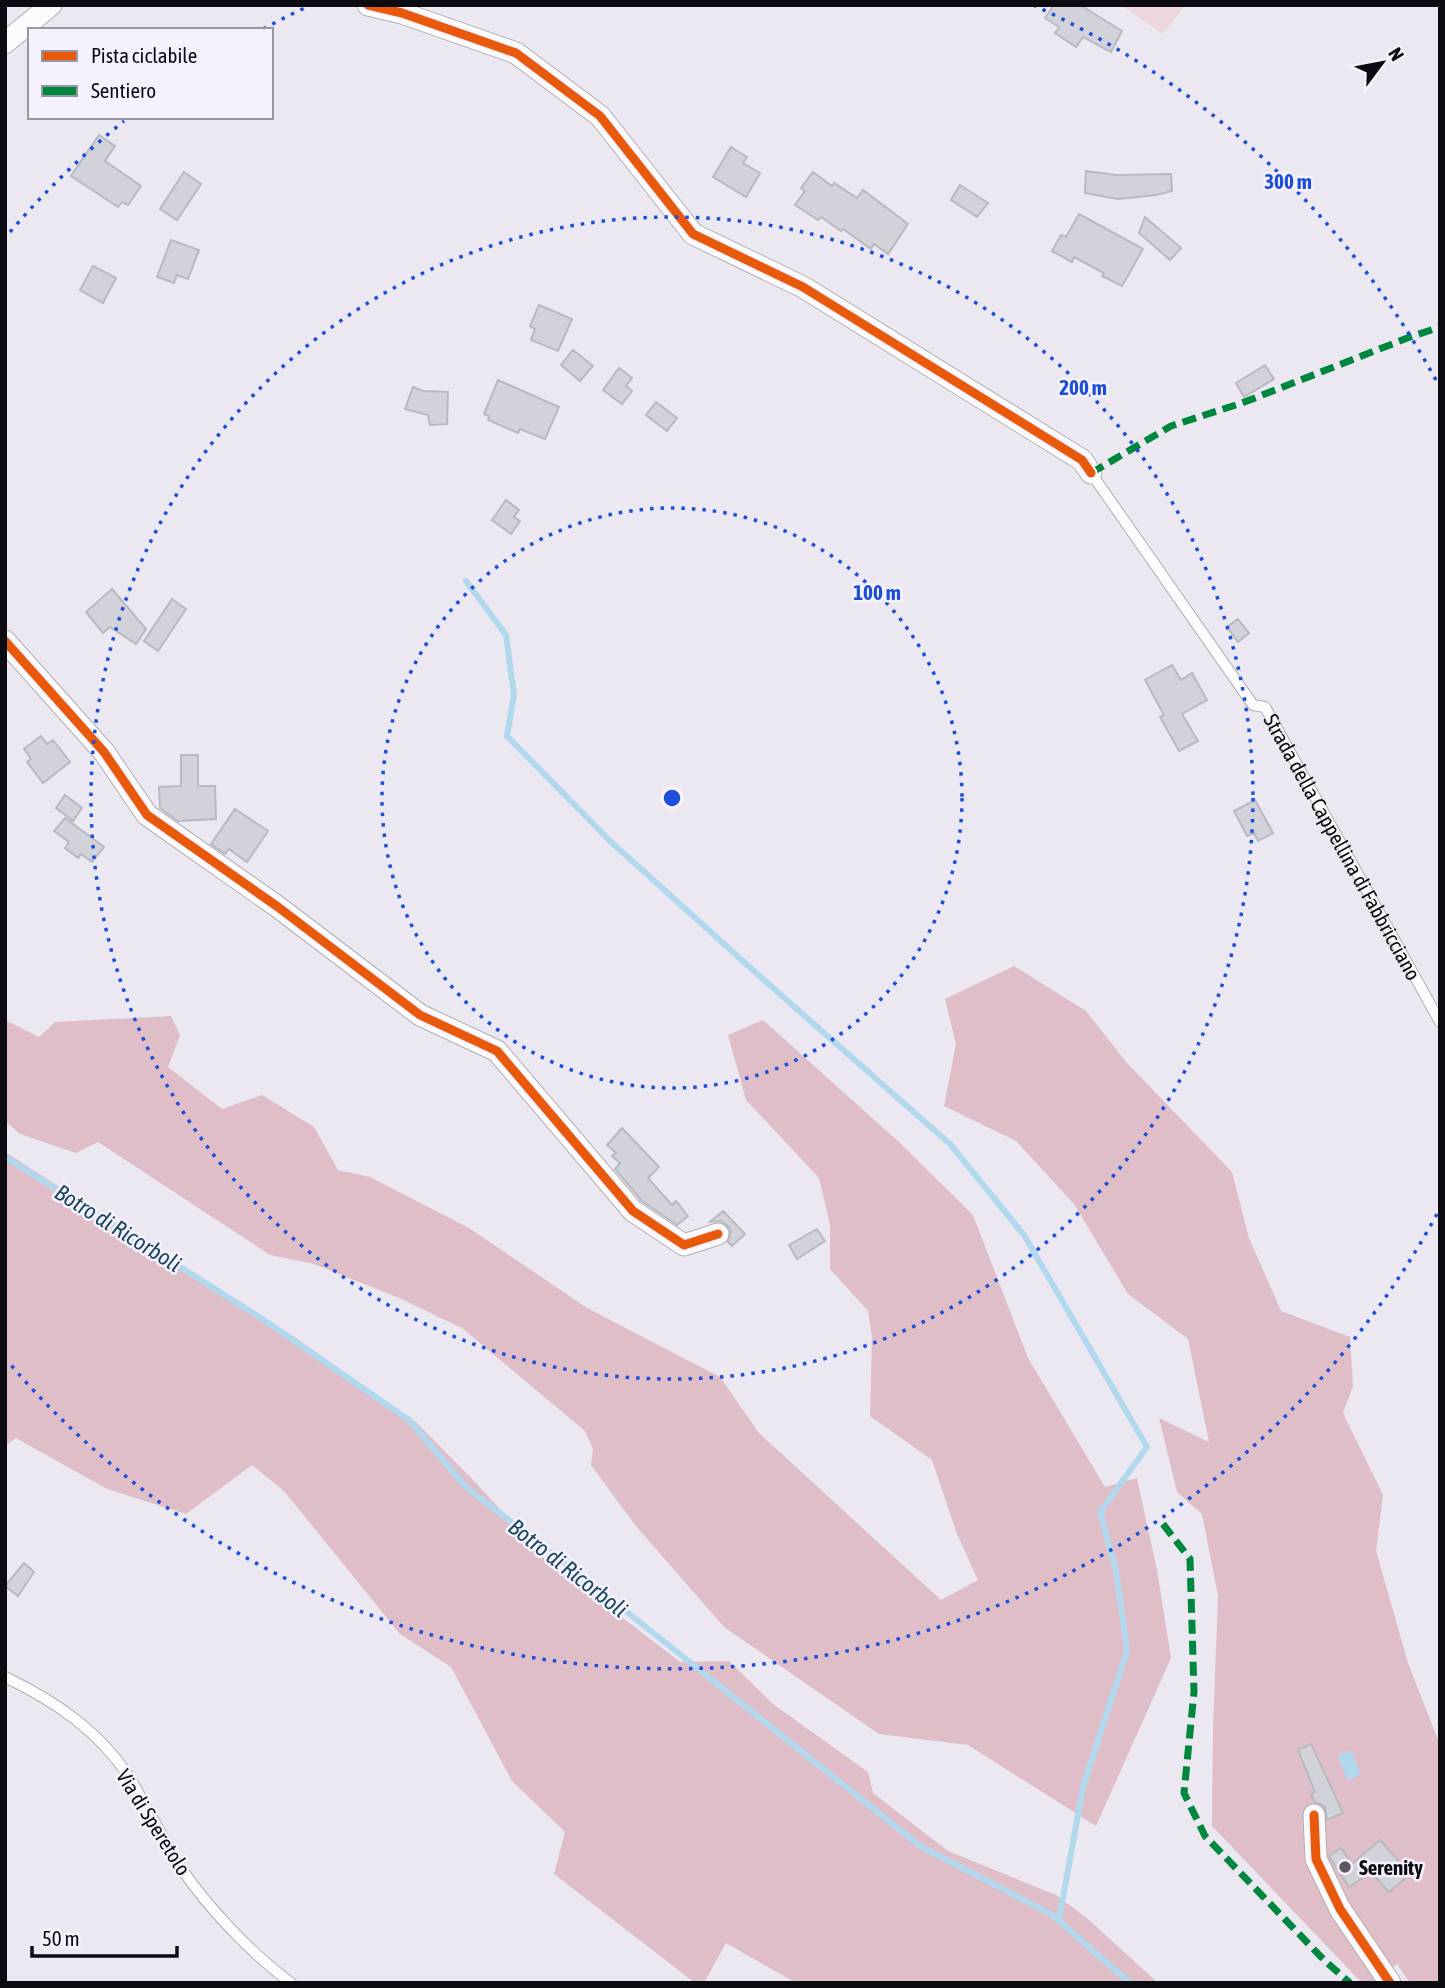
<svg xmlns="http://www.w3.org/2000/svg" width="1445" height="1988" viewBox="0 0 1445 1988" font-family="'Asap Condensed',sans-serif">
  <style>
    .green { fill: #edd6de }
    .forest { fill: #dfbec8 }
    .water { fill: #b2d8ee }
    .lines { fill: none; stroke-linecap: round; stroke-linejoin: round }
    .stream { stroke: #b2d8ee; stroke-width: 6 }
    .building { fill: #d2d2da; stroke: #b8b9c1; stroke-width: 2 }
    .service-casing { stroke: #b0aeb6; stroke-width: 12 }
    .minor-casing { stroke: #b0aeb6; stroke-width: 23 }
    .service { stroke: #fcfcfd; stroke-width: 10 }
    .minor { stroke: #fcfcfd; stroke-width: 21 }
    .quiet { stroke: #00873e; stroke-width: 7; stroke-dasharray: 14 7; stroke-linecap: butt }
    .cycleway-casing { stroke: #f5f2fe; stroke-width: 13 }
    .cycleway { stroke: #e8590c; stroke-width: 9 }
    .ring { fill: none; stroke: #1d4ed8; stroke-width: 3.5; stroke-dasharray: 3.5 7 }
    .poi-dot { fill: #5b5860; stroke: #f5f2fe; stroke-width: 2.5 }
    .labels { text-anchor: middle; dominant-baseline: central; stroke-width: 5; stroke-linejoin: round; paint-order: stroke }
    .street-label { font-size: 21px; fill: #0d0b12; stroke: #f5f2fe }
    .poi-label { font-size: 21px; font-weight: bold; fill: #0d0b12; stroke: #f5f2fe; text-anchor: start }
    .water-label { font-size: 23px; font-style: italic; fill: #1a475b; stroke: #f5f2fe }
    .centre { fill: #1d4ed8; stroke: #f5f2fe; stroke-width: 3.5 }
    .ring-label { font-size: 21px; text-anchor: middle; font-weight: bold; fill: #1d4ed8; stroke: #f5f2fe; stroke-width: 5; stroke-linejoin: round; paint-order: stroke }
  </style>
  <rect width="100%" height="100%" fill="#ebe8f2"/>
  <!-- green -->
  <path class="green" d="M1121,5H1185L1163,34Z"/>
  <!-- forest -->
  <path class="forest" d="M1014,966L1086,1011L1127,1063L1232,1172L1249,1238L1281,1311L1350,1337L1353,1386L1343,1413L1383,1495L1376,1551L1408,1663L1440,1745V1983H1410L1397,1964L1376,1983H1362L1212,1826L1213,1728L1218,1596L1202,1514L1177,1492L1159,1418L1209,1442L1188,1339L1128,1294L1074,1204L1016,1141L944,1106L956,1044L945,999Z
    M171,1016L180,1035L168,1067L222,1109L262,1095L314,1127L338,1170L370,1177L469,1228L587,1308L720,1377L759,1433L941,1600L978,1580L957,1534L932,1460L870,1416L872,1337L868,1311L830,1269V1225L819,1178L746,1100L728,1035L763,1020L900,1143L973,1215L1028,1358L1105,1487L1137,1478L1157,1570L1171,1658L1096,1826L968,1745L879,1734L724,1627L635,1525L591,1465L593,1449L585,1431L462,1328L397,1297L314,1264L270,1255L98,1142L76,1153L20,1134L5,1121V1020L39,1037L55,1022Z
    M5,1152L293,1336L417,1423L475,1482L544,1557L680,1662L729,1661L773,1704L868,1772L873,1793L948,1851L1056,1895L1088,1919L1158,1983H796L726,1943L704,1983H695L554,1874L565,1832L512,1781L451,1667L400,1634L284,1491L252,1465L186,1514L107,1489L16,1438L5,1446Z"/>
  <!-- water -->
  <path class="water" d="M1351,1750L1361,1775L1347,1780L1338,1755Z"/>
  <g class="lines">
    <!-- stream -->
    <path class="stream" d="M466,581L506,635L514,695L507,736L610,841L764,980L950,1144L1024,1235L1147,1447L1100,1512L1116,1570L1127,1651L1083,1787L1059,1920
      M5,1157L261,1318L409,1420L466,1487L612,1600L920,1846L1051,1914L1130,1983"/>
  </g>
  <!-- building -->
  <path class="building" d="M1054,5H1080L1122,31L1111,52L1083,37L1076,47L1055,33L1059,27L1045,18Z
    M99,135L115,146L105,161L141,186L128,205L122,202L118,207L71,176Z
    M731,147L747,157L743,163L760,173L746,197L713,177Z
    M1086,171L1116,175L1171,174L1172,191L1156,195L1118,199L1085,193Z
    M184,172L201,184L177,220L160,209Z
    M813,172L832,186L834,183L857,198L863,190L908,224L888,254L874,244L871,249L843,229L841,231L821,217L818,220L795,205L805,191L801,188Z
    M960,185L988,203L977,217L951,200Z
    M1079,214L1143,249L1122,286L1102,276L1104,273L1074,257L1072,262L1052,251L1061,235L1066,237Z
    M1145,217L1181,248L1170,260L1139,233Z
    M171,240L199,250L188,279L177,275L174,283L157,277Z
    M93,266L116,278L103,303L80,290Z
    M539,305L572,319L558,351L531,340L535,329L530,326Z
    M573,350L593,366L580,381L561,365Z
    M1265,365L1274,379L1244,397L1236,383Z
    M619,368L632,378L626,386L632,391L622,404L603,390Z
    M498,380L559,407L545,439L520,429L518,433L488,420L489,416L484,414Z
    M413,387L423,391L448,392L447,424L430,425L428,415L405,409Z
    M656,402L677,418L667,431L646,415Z
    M506,500L519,510L514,517L520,521L511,534L492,520Z
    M112,589L146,629L136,644L110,627L103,633L86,612Z
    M172,599L186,609L158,651L144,641Z
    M1238,619L1249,633L1238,642L1227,627Z
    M1172,665L1181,680L1192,673L1207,700L1182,714L1198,741L1179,751L1160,717L1164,715L1145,680Z
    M41,736L47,744L53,740L70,762L43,783L27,762L31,759L24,749Z
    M181,755H198V786H215L216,819L178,821L160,808L159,787L181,786Z
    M65,795L82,808L73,821L56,808Z
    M1255,800L1273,833L1258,841L1254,833L1247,836L1234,811Z
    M235,809L268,831L247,862L229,849L225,854L211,844Z
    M65,818L104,847L92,862L81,854L78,858L65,848L69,842L54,831Z
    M622,1128L659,1167L648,1178L672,1205L676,1201L688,1216L677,1225L642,1201L615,1169L620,1163L612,1156L616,1153L607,1145Z
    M723,1211L745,1234L732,1246L728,1242L731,1231L727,1225L720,1221L710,1222Z
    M817,1229L825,1241L797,1259L789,1245Z
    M24,1563L34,1572L18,1596L5,1586Z
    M1311,1744L1343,1813L1327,1820L1325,1807L1315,1802L1311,1794L1315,1792L1298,1750Z
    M1380,1840L1410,1874L1389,1892L1371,1872L1349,1887L1329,1856L1341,1848L1352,1864Z"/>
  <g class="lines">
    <defs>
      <g id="service">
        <path id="s1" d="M1091,473L1253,705L1265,707L1440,1022"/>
        <path d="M5,1677C55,1701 101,1732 131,1780C148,1809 163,1839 181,1868C209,1909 251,1953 291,1983"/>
      </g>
      <path id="minor" d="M368,5L402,13L516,53L600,116L693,234L803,287L1082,460L1091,473
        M5,43L51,5
        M5,641L104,752L147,815L278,907L420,1015L497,1051L633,1211L684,1245L718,1234
        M1314,1815L1316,1859L1340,1909L1390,1983"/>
    </defs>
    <!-- service casing -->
    <use href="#service" class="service-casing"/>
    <!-- minor casing -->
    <use href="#minor" class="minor-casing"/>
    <!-- service -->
    <use href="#service" class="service"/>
    <!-- minor -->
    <use href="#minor" class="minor"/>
    <!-- quiet -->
    <path class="quiet" d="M1091,473L1171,426L1242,403L1410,337L1440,327
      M1163,1524L1190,1559L1194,1692L1184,1793L1205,1836L1325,1961L1350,1983"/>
    <defs>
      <path id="cycleway" d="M368,5L402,13L516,53L600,116L693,234L803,287L1082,460L1091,473
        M5,641L104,752L147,815L278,907L420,1015L497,1051L633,1211L684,1245L718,1234
        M1314,1815L1316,1859L1340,1909L1390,1983"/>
    </defs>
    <!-- cycleway casing -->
    <use href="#cycleway" class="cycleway-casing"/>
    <!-- cycleway -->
    <use href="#cycleway" class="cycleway"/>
  </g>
  <!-- distance rings -->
  <g class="ring">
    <circle cx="672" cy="798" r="290"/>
    <circle cx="672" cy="798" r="581"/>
    <path d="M1437 1214A871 871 0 0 1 10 1364M10 232A871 871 0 0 1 124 121M263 29A871 871 0 0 1 311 5M1033 5A871 871 0 0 1 1437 382"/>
  </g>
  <!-- markers -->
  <circle class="poi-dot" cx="1345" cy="1867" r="7"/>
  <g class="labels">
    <!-- street labels -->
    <g class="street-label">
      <text stroke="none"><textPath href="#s1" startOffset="455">Strada della Cappellina di Fabbricciano</textPath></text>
      <text transform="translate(154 1822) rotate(58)">Via di Speretolo</text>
    </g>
    <!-- poi labels -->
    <g class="poi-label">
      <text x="1359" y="1867">Serenity</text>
    </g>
    <!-- water labels -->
    <g class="water-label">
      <text transform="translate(118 1228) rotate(32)">Botro di Ricorboli</text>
      <text transform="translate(568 1568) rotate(38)">Botro di Ricorboli</text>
    </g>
  </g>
  <circle cx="672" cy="798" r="10" class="centre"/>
  <g class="ring-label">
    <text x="1288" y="189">300 m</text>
    <text x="1083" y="395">200 m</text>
    <text x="877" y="600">100 m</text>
  </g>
  <!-- border -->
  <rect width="1445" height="1988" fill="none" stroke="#0d0b12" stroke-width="14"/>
  <!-- legend -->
  <rect x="28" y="28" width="245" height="91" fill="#f5f2fe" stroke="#9896a0" stroke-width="2"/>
  <rect x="42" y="51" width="35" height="10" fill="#e8590c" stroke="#9896a0" stroke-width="2"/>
  <text x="91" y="63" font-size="21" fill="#0d0b12">Pista ciclabile</text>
  <rect x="42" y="86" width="35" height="10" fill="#00873e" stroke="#9896a0" stroke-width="2"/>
  <text x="91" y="98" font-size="21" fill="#0d0b12">Sentiero</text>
  <!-- north arrow -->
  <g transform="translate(1382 63) rotate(58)" stroke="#f5f2fe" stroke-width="5" paint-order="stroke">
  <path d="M0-5L12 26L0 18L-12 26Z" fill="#0d0b12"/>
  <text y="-10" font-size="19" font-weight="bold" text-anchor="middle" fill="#0d0b12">N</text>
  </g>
  <!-- scale -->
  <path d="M32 1946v10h145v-10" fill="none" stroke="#0d0b12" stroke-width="3.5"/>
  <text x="42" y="1946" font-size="21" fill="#0d0b12" stroke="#f5f2fe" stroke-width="5" paint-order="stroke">50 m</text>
</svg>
